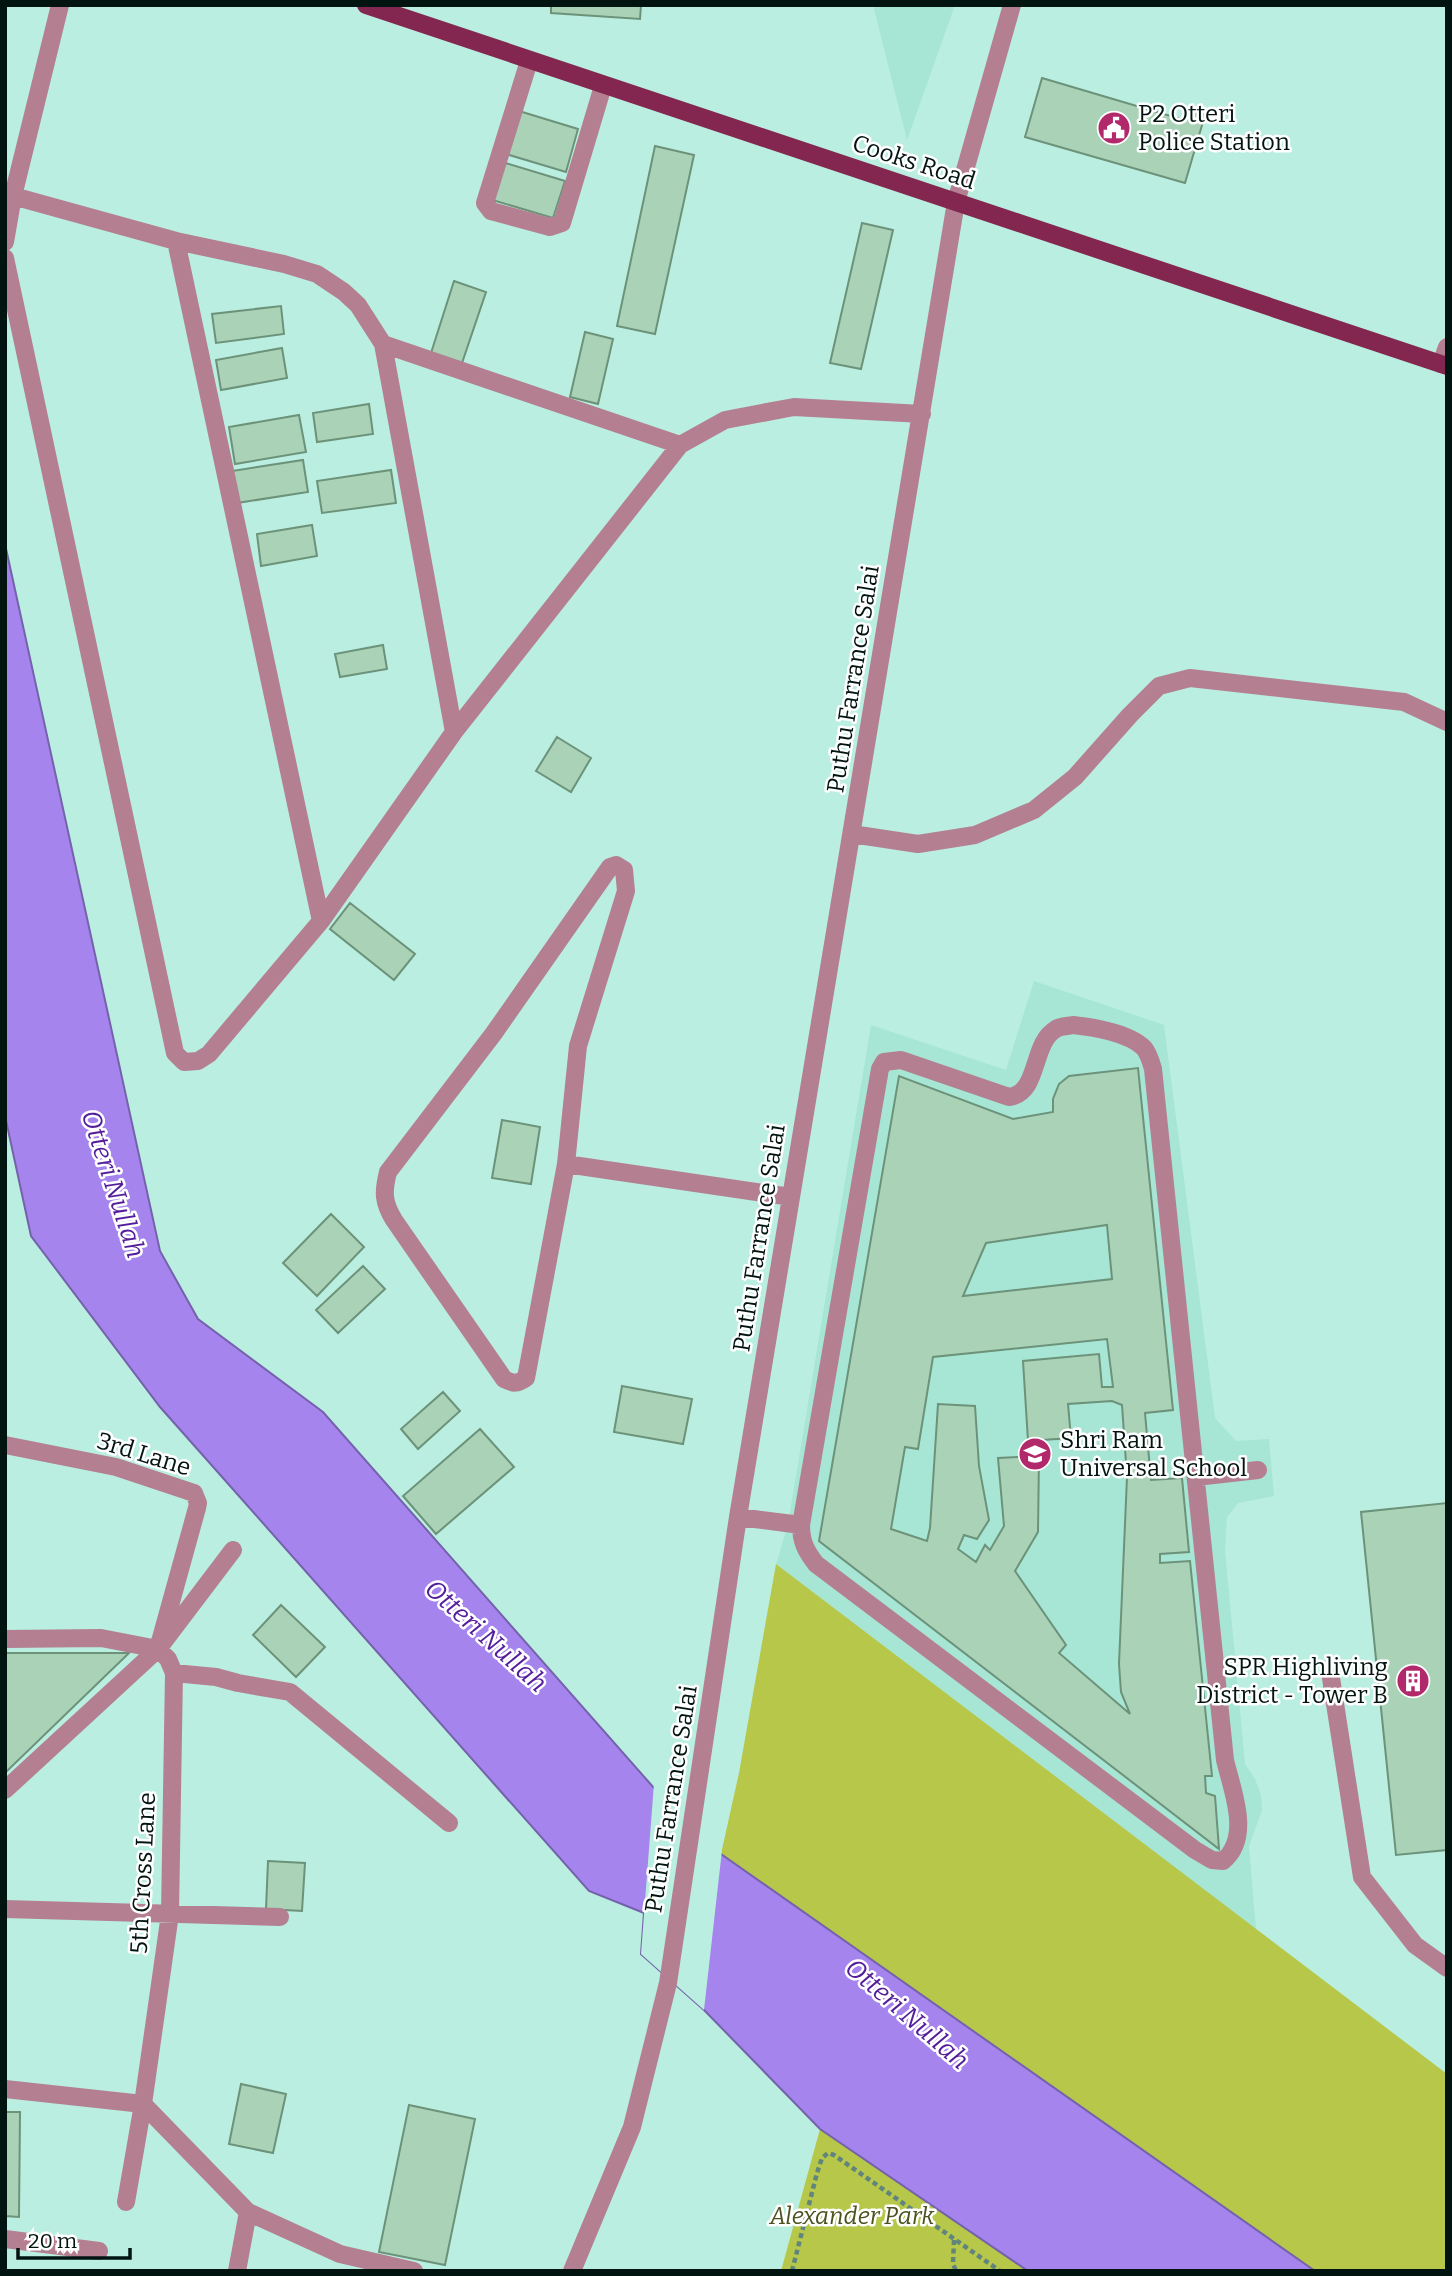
<svg xmlns="http://www.w3.org/2000/svg" width="1452" height="2276" viewBox="0 0 1452 2276" font-family="Bitter,serif">
  <style>
    .built { fill: #a7e5d4 }
    .green { fill: #b6c749 }
    .water { fill: #a584ee; stroke: #7462ab; stroke-width: 2 }
    .pier { fill: #baeee0 }
    .building { fill: #a9d2b7; stroke: #6c937a; stroke-width: 2; fill-rule: evenodd }
    .lines { fill: none; stroke-linecap: round; stroke-linejoin: round }
    .path { stroke: #61857c; stroke-width: 4.5; stroke-dasharray: 5 3.5; stroke-linecap: butt }
    .minor { stroke: #b47f91; stroke-width: 18 }
    .major { stroke: #832750; stroke-width: 18 }
    .labels { text-anchor: middle; dominant-baseline: central; stroke-width: 5; stroke-linejoin: round; paint-order: stroke }
    .poi-label { font-size: 24px; fill: #021410; stroke: #fff; text-anchor: start }
    .street-label { font-size: 24px; fill: #021410; stroke: #fff }
    .park-label { font-size: 24px; font-style: italic; fill: #4b521f; stroke: #fff }
    .water-label { font-size: 26px; font-style: italic; fill: #541e9b; stroke: #fff }
  </style>
  <rect width="100%" height="100%" fill="#baeee0"/>
  <!-- built -->
  <path class="built" d="M873,5H955L907,140Z
    M1034,981L1164,1025L1215,1418L1236,1441L1269,1439L1274,1496L1238,1503L1227,1517L1225,1550L1245,1764L1255,1779L1261,1795L1262,1810L1249,1846L1256,1930L776,1564L788,1524L871,1025L1006,1070Z"/>
  <!-- green -->
  <path class="green" d="M776,1564L1447,2074V2271H1315L721,1854L739,1773Z
    M820,2129L1028,2271H781Z"/>
  <!-- water -->
  <path class="water" d="M5,544L160,1251L198,1319L323,1412L654,1788L721,1854L1315,2271H1028L820,2129L704,2010L641,1954L644,1913L589,1891L160,1407L31,1236L5,1116Z"/>
  <!-- pier -->
  <path class="pier" d="M654,1783L722,1850L704,2010L641,1954Z"/>
  <!-- building -->
  <path class="building" d="M551,5H641L640,19L551,13Z
    M1042,78L1184,120L1187,109L1205,115L1185,183L1025,137Z
    M519,111L578,129L566,172L506,154Z
    M655,146L694,155L655,334L617,326Z
    M502,162L565,181L553,218L489,199Z
    M862,223L893,230L861,369L830,363Z
    M454,281L486,292L462,363L431,353Z
    M281,306L284,334L216,343L212,314Z
    M585,332L613,339L598,404L570,397Z
    M282,348L287,378L221,390L216,360Z
    M369,404L373,434L317,442L313,413Z
    M299,415L306,452L235,464L229,427Z
    M303,460L308,492L237,503L232,471Z
    M391,470L396,503L322,513L317,481Z
    M312,525L317,556L261,566L257,534Z
    M383,645L387,669L340,677L335,654Z
    M557,737L591,758L571,792L536,771Z
    M350,903L415,954L394,980L330,929Z
    M1138,1068L1173,1410L1145,1413L1151,1480L1182,1478L1189,1552L1160,1554V1563L1190,1561L1212,1776H1205L1206,1793L1215,1796L1219,1849L819,1541L899,1076L1013,1119L1053,1112V1099L1059,1084L1069,1076ZM1107,1225L1112,1279L963,1296L986,1243ZM1107,1339L1113,1387H1102L1099,1354L1023,1361L1028,1441L1071,1438L1068,1404L1112,1401L1122,1405L1127,1477L1119,1664L1121,1692L1130,1714L1059,1653L1066,1645L1015,1571L1038,1532L1039,1456L998,1458L1004,1526L990,1550L985,1545L976,1562L958,1549L964,1535L977,1539L989,1520L979,1466L975,1406L938,1404L930,1528L927,1541L891,1529L905,1447L918,1449L933,1357Z
    M502,1120L540,1127L531,1184L492,1178Z
    M331,1214L364,1247L317,1296L283,1263Z
    M363,1266L385,1289L338,1333L316,1310Z
    M622,1386L692,1399L683,1444L614,1432Z
    M443,1392L460,1411L418,1449L401,1429Z
    M480,1429L514,1467L436,1534L403,1496Z
    M1447,1503V1850L1396,1855L1361,1512Z
    M281,1605L325,1647L296,1677L253,1635Z
    M5,1653H129L5,1773Z
    M268,1861L305,1863L302,1911L266,1909Z
    M241,2084L286,2094L273,2153L229,2144Z
    M409,2105L475,2119L445,2265L379,2252Z
    M5,2112H20L19,2217L5,2216Z"/>
  <g class="lines">
    <!-- path -->
    <path class="path" d="M954,2240L953,2264L956,2271
      M792,2271L817,2173L822,2158L828,2153L834,2155L1000,2271"/>
    <!-- minor -->
    <path class="minor" d="M60,5L13,196L176,241L284,264L317,274L344,292L358,305L383,344L680,445L725,420L794,407L922,414
      M529,61L485,203L491,211L550,227L562,223L603,86
      M176,241L321,921
      M5,242L13,196
      M5,258L175,1053L184,1062L198,1061L209,1054L321,921L454,732L680,445
      M383,344L454,732
      M1441,364L1447,347
      M852,834L918,844L975,835L1034,810L1075,777L1130,715L1159,686L1190,678L1404,702L1447,722
      M616,865L624,870L626,891L578,1046L566,1164L526,1378C517,1384 514,1384 504,1379L394,1220C383,1202 383,1192 388,1172L494,1033L610,867Z
      M1073,1025C1093,1027 1129,1033 1144,1048C1149,1054 1151,1062 1153,1069L1225,1760C1232,1790 1252,1837 1223,1861L1212,1860L1195,1850L816,1564C806,1551 801,1542 801,1525L880,1069L884,1062L901,1060L1009,1097C1040,1093 1031,1043 1056,1029C1060,1026 1068,1026 1073,1025Z
      M566,1164L791,1197
      M5,1445L116,1467L194,1493L198,1503L197,1508L158,1649
      M1196,1477L1258,1470
      M738,1517L801,1525
      M5,1639L101,1638L158,1649
      M174,1673L216,1677L238,1683L290,1692L449,1823
      M1331,1678L1362,1877L1415,1945L1447,1968
      M5,1790L158,1649L233,1550
      M5,1909L280,1917
      M5,2089L143,2104L248,2212L340,2254L414,2271
      M126,2202L143,2104L170,1914L174,1673L168,1659L158,1649
      M5,2239L99,2251
      M237,2271L248,2212
      M572,2271L632,2127L668,1983L738,1517L956,202L1012,5"/>
    <!-- major -->
    <path class="major" d="M366,5L1447,366"/>
  </g>
  <!-- icons -->
  <defs>
    <symbol id="civic-disc" viewBox="-11 -11 22 22"><circle r="9.5" fill="#b1296b" stroke="#fff"/><path d="M-.6-6.5H3V-4.5H.6V-3L4-1V1h2V6H-6V1h2V-1L-.6-3ZM-1.2 2.5V6h2.4V2.5Z" fill="#fff"/></symbol>
    <symbol id="school-disc" viewBox="-11 -11 22 22"><circle r="9.5" fill="#b1296b" stroke="#fff"/><path d="M0-5L7-2L0 1L-7-2ZM-4 1L0 2.5L4 1V4Q0 6-4 4Z" fill="#fff"/></symbol>
    <symbol id="building-disc" viewBox="-11 -11 22 22"><circle r="9.5" fill="#b1296b" stroke="#fff"/><path d="M-4-6H4V6H1V3H-1V6H-4ZM-2.5-4.3h1.7v1.8h-1.7ZM.8-4.3h1.7v1.8H.8ZM-2.5-1h1.7V.8h-1.7ZM.8-1h1.7V.8H.8Z" fill="#fff"/></symbol>
  </defs>
  <g fill-rule="evenodd">
    <use href="#civic-disc" x="1095" y="109" width="38" height="38"/>
    <use href="#school-disc" x="1016" y="1435" width="38" height="38"/>
    <use href="#building-disc" x="1394" y="1662" width="38" height="38"/>
  </g>
  <g class="labels">
    <!-- poi labels -->
    <g class="poi-label">
      <text x="1138" y="114">P2 Otteri<tspan x="1138" dy="28">Police Station</tspan></text>
      <text x="1060" y="1440">Shri Ram<tspan x="1060" dy="28">Universal School</tspan></text>
      <text x="1388" y="1667" text-anchor="end">SPR Highliving<tspan x="1388" dy="28">District - Tower B</tspan></text>
    </g>
    <!-- street labels -->
    <g class="street-label">
      <text transform="translate(914 162) rotate(18)">Cooks Road</text>
      <text transform="translate(853 679) rotate(-81)">Puthu Farrance Salai</text>
      <text transform="translate(759 1238) rotate(-81)">Puthu Farrance Salai</text>
      <text transform="translate(144 1454) rotate(17)">3rd Lane</text>
      <text transform="translate(671 1799) rotate(-81)">Puthu Farrance Salai</text>
      <text transform="translate(143 1873) rotate(-87)">5th Cross Lane</text>
    </g>
    <!-- park labels -->
    <g class="park-label">
      <text x="852" y="2216">Alexander Park</text>
    </g>
    <!-- water labels -->
    <g class="water-label">
      <text transform="translate(113 1184) rotate(72)">Otteri Nullah</text>
      <text transform="translate(486 1636) rotate(42)">Otteri Nullah</text>
      <text transform="translate(907 2014) rotate(41)">Otteri Nullah</text>
    </g>
  </g>
  <!-- border -->
  <rect width="1452" height="2276" fill="none" stroke="#021410" stroke-width="14"/>
  <!-- scale -->
  <path d="M18 2248v10h112v-10" fill="none" stroke="#021410" stroke-width="3.5"/>
  <text x="28" y="2248" font-size="21" fill="#021410" stroke="#ffffff" stroke-width="5" paint-order="stroke">20 m</text>
</svg>
